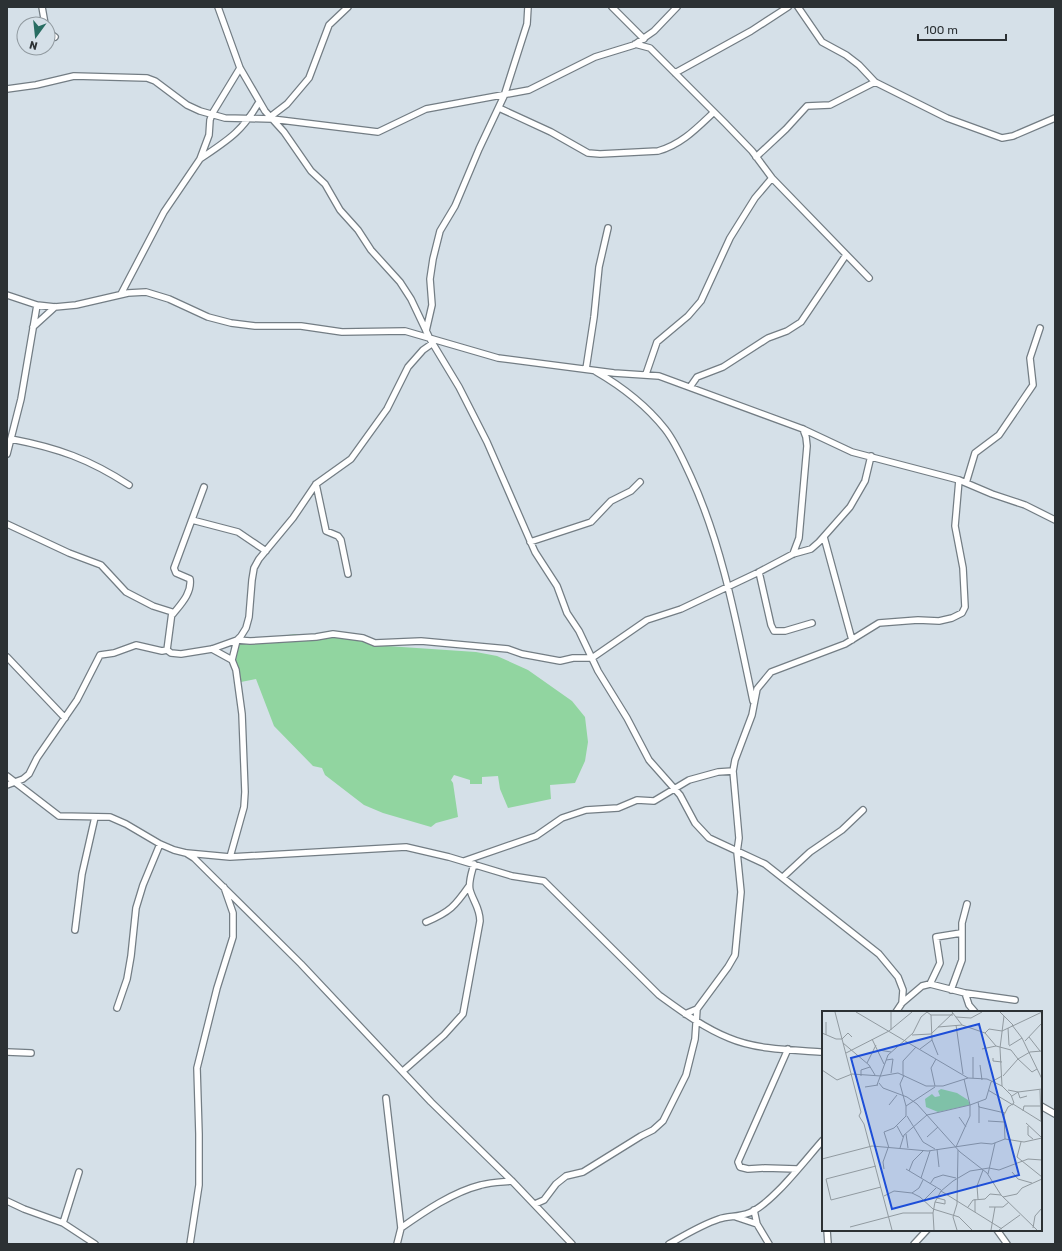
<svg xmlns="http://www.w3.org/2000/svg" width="1062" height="1251" viewBox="0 0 1062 1251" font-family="Rubik,sans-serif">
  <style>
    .green { fill: #91d5a0 }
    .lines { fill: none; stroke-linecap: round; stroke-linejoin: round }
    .minor-casing { stroke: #737d84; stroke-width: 8 }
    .minor { stroke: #fff; stroke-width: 5.5 }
    .inset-road { fill: none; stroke: #919aa0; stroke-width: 1 }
    .view { fill: #1d4ed8; fill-opacity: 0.15; stroke: #1d4ed8; stroke-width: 2 }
    .inset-edge { fill: none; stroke: #2c3134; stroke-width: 2 }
  </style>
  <rect width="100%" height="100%" fill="#d5e0e8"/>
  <!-- green -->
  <path class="green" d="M295,634L322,638H352L387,646L476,652L497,656L528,670L572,701L585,717L588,742L585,761L575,783L550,785L551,799L508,808L500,789L498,776L482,777V784H470V780L454,775L451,780L453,783L458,817L436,823L431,827L383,813L364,805L325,775L322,768L313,766L274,726L256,679L241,682L235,664L238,642Z"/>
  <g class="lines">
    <defs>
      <path id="minor" d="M42,7L45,24
        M218,7L240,68L265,111L284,132L311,171L325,184L340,210L358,230L371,250L400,282L411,299L430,339L459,387L487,442L535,552L557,586L567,613L579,631L598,671L627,718L649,760L680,795L695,823L709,838L765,864L879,954L898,977L903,990L902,1003
        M612,7L644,39
        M798,7L822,42L846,55L859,65L875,82L947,118L1002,138L1013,136L1055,118
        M48,32L55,37
        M635,44L650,48L725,123L752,151L772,178L869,278
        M675,73L751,31L788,7
        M7,89L36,85L74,76L147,78L155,81L187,105L200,111L225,118L272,119L378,132L426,109L529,90L595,57L634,45L654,31L677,7
        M499,108L551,132L588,153L600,154L658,151C681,145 697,128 714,112
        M270,117L287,104L309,78L329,25L348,7
        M756,157L786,129L807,106L830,105L875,82
        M200,159C228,140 242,132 259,102
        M121,294L164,212L200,159L209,135L210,120L212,114L240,68
        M7,295L37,305L55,307L76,305L128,293L146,292L169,299L208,317L231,323L255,326H301L342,332L405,331L498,358L614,373L659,376L803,429L852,452L959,480L992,494L1025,505L1055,520
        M33,327L55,307
        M426,331L432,305L430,279L433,259L440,231L455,206L479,149L504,96L527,24L528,7
        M586,369L594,317L599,267L608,228
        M595,371C621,386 646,405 665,429C676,443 683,460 691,477C723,547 737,626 753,701
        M646,374L657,342L688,316L701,301L730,238L755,198L772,178
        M690,387L697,377L723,367L768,338L787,331L801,322L846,255
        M11,439C58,448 89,459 129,485
        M7,454L21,399L37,305
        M966,483L975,453L999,435L1033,385L1030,358L1040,328
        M316,484L326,531L338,536L341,540L348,574
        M192,520L238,532L266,551
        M7,524L69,553L101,565L126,592L153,606L172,612L167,650
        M824,537L852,640
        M530,542L591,522L611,501L631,491L640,482
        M793,554L799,538L807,446L806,437L803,429
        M759,572L771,625L774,631H785L812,623
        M173,614C181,604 192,593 190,579L176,573L174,568L204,487
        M212,649L232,660L236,670L242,714L245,792L244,807L230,857
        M167,650L171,653L181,654L212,649L237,640L241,636L246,628L249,617L252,580L254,568L259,559L293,518L316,484L351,459L387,409L408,367L423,350L433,343
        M7,657L65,718
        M232,660L237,640L250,641L316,637L333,634L363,638L375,643L421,641L508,649L522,654L560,661L573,658H592L647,620L681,609L759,572L793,554L811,549L819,542L850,507L865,481L871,456
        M7,776L59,816L110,817L126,824L160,844L174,850L186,853L194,858L301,964L431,1102L512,1181L572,1244
        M7,785L23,779L29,774L37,758L77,700L100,655L114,653L136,645L162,651L167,650
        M187,853L230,857L406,847L449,857L512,876L544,881L659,995C681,1011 704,1028 729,1038C757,1050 793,1050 823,1052
        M464,861L536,836L562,818L586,810L618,808L637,800L654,801L689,780L718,772L733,771
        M783,877L810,852L842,830L863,810
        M426,922C450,912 455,906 469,886
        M75,930L82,874L95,817
        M930,984L940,963L936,937L961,933
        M951,990L962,960V923L967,904
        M965,993L969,1005L975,1012
        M117,1008L127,979L131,956L136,908L143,885L160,844
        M896,1012L902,1003L922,986L930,984L965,993L1015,1000
        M685,1014L697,1009L728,967L735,955L741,892L737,852L739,838L733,771L735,760L752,715L757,689L771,672L845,644L879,623L918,620L939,621L952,618L962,613L965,607L963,568L955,526L959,480
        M788,1049L738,1162L740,1167L748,1169L765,1168L797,1169
        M7,1052L31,1053
        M403,1071L444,1035L463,1014L480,921C480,908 473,901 470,890C468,882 472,872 474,864
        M386,1098L401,1228L397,1244
        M1041,1106L1055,1114
        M7,1201L24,1209L63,1223L95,1244
        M535,1204L544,1200L556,1184L566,1176L583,1172L641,1136L653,1130L663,1121L686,1075L695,1039L697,1009
        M754,1210L757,1224L769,1244
        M736,1217L757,1224
        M63,1223L79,1172
        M401,1228C425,1211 453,1192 481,1185C491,1182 502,1182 512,1181
        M827,1230L828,1244
        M997,1230L1007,1244
        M190,1244L199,1185V1134L197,1068L217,988L233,937V913L224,887
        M669,1244C685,1235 701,1225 719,1219C728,1216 739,1217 749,1213C772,1204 805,1160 823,1140
        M914,1244L927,1230"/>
    </defs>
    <!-- minor casing -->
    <use href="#minor" class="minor-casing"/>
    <!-- minor -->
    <use href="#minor" class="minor"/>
  </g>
  <!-- overview -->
  <g transform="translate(822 1011)">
    <rect width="220" height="220" fill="#d5e0e8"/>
    <path d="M119,78L135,82L146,89L148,94L116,101L104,96L103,88L110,83L113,86L118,85L116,80Z" fill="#91d5a0"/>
    <path class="inset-road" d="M13,1L39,101L37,105L42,113L70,219M34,1L146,67L165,68L180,75L189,84L192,92L186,96L182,104L183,128M69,1V19M105,1L109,4H131M130,1L140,14L163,22L174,35L189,39L196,48M178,1L191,14M109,4L110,29L116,44M134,6L149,7L160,1M134,14L141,63M190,14L200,27M116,16L140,14M186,17L187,34M0,22L14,28H20L26,22L30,26M163,22L167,18L180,20L220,1M4,24V11M90,24L109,23L131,2M207,26L218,40M50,28L62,53M203,30L220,12M21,32L47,54L53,64M187,35L200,27L220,68M98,38L110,29M160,38L174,35M57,39L69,41M24,42L67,20L90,1M151,46V67M171,47V50L180,51M196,48L210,61L215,58M64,49L71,48L69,62M45,52L54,34M158,54L160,69M0,59L15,69L30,63L59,65L76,62L104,75H121L146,67M81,64V50L94,36M39,65V59L48,56M181,65L196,48L208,41L220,40M57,72L61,77L85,86L95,93L138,141L165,162L179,184L215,219M55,74L66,44L91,22L99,6L105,1M113,75L109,57L114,48M180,75L178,37L182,5M43,76L56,74M166,79L191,94M186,79L196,81L220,78M218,79L219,110M190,85L196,81L198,87L205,85M156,91L157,96L183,102M191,93L220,111M67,94L75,84M84,95L113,76M157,95V112M201,100L202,95H218M85,105L101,131L113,138M137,106L144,116M166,110L182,111M204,112L219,126M75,115L81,126M206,115V124L211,128M84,123L86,137M105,126L116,116M199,131L195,146L220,166M134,136L148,105V94L164,88L169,71L180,65M67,137L62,121L72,117L84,105V95L78,73L82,64M78,137L82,124L105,104L148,94L142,68M115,138L117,156M0,148L50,135L106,140L159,132L170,133L183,128L202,131L220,127M54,155L4,168L9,189L59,176M62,158L61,151L66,137M84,158L119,179M87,160L91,150L102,139M190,161L196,168L210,172M166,163L173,132M99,167L108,140M108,173L112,167L121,164L134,167M119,180L180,218M90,182L97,177L101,169M62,185L72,180L90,182L98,186L111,198L137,206L150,219M181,186L195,183L200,177L220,168M153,188V201M156,188L155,175L161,159M102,189L114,177M113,191L123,193V189L115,187M146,196L151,189L163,188L168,183L179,184M167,196H181L187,191M28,216L81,202H111M211,217L213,205L220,197M112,219L111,202L113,191L119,180L131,170L148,160L167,157L177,159L206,148L220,149M135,219L131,206L135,193L136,139M169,219L173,196M177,219L198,204"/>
    <path class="view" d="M157,13L197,164L70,198L29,47Z"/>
    <rect width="220" height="220" class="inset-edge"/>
  </g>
  <!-- border -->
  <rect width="1062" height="1251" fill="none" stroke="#2c3134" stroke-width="16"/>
  <!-- north arrow -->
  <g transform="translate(36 36) rotate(195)"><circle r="19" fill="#d5e0e8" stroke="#919aa0"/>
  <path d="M0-3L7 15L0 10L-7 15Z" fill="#286d62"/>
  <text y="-6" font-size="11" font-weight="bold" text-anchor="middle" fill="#2c3134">N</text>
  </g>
  <!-- scale -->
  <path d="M918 34v6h88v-6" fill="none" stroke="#2c3134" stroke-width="2"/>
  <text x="924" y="34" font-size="12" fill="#2c3134" stroke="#d5e0e8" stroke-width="3" paint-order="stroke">100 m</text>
</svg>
